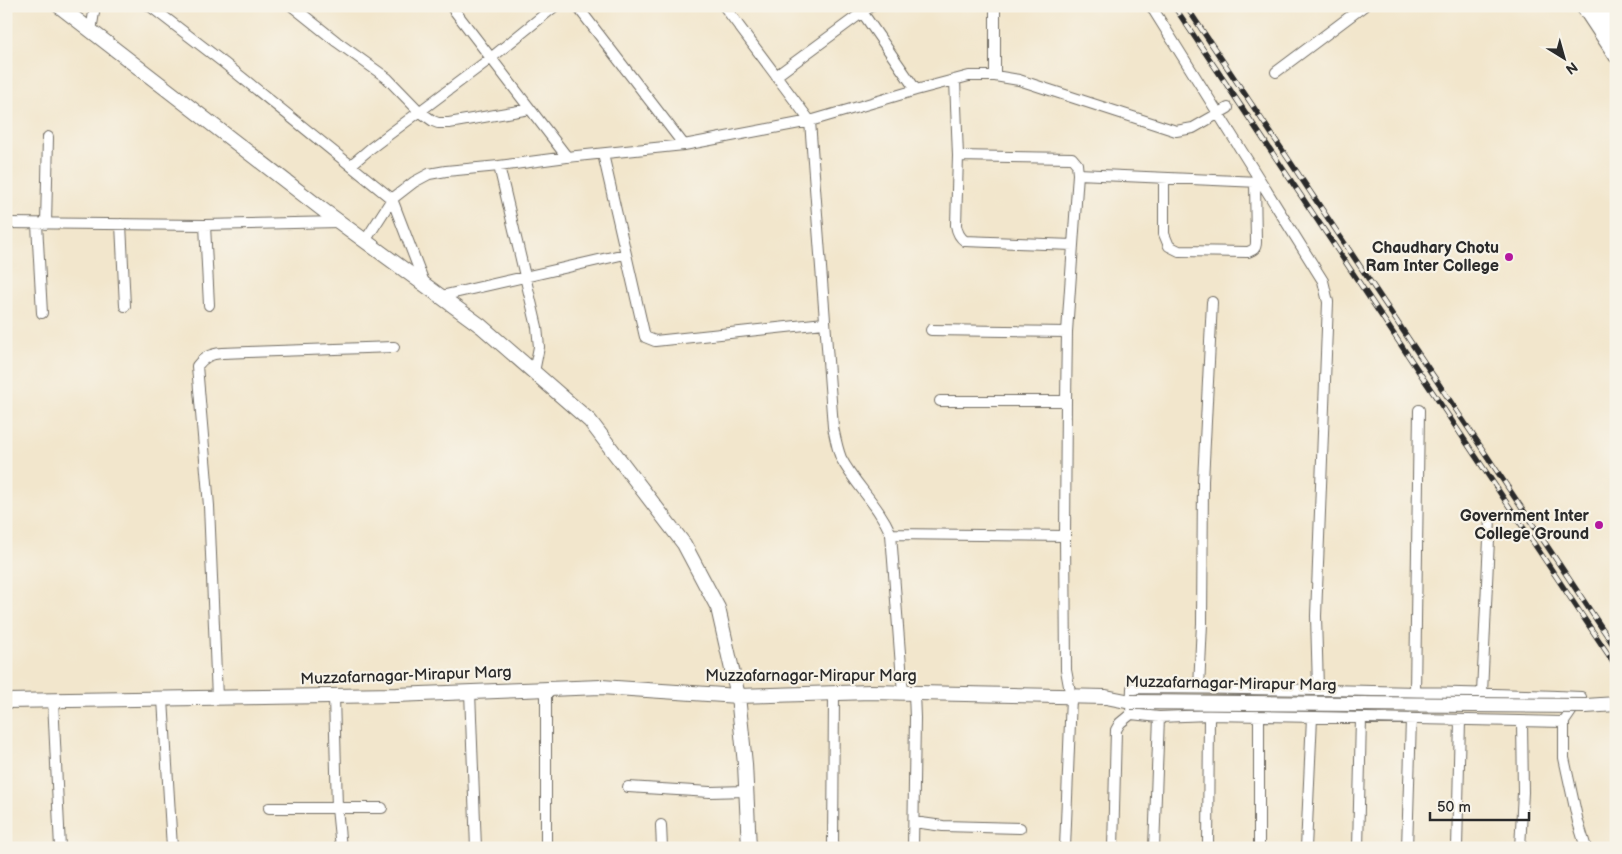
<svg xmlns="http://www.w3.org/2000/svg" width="1622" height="854" viewBox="0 0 1622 854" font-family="'Balsamiq Sans',sans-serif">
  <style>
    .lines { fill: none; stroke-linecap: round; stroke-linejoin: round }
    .minor-casing { stroke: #716c63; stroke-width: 12 }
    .secondary-casing { stroke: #716c63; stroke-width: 16 }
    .minor { stroke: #fff; stroke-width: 10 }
    .secondary { stroke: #fff; stroke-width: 14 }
    .rail-casing { stroke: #2b2b2b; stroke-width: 5.5 }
    .rail { stroke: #f7f3e8; stroke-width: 4; stroke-dasharray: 11; stroke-linecap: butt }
    .secondary-bridge-casing { stroke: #716c63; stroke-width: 16; stroke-linecap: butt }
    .secondary-bridge { stroke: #fff; stroke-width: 14 }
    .poi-dot { fill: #b5179e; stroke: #f7f3e8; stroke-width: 2 }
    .labels { text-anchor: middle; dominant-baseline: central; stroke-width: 4.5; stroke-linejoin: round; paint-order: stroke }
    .poi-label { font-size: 16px; font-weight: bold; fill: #2b2b2b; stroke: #f7f3e8; text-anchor: end }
    .street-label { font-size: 16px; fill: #2b2b2b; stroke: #f7f3e8 }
  </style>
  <rect width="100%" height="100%" fill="#f7f3e8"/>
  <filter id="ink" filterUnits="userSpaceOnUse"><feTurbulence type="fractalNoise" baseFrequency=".02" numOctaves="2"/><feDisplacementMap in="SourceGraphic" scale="10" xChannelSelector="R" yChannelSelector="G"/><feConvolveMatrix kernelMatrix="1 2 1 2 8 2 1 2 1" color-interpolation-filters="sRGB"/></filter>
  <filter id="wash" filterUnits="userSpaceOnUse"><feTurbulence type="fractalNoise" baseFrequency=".0096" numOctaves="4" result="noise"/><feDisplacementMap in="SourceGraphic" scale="20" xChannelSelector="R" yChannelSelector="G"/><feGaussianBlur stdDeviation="1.12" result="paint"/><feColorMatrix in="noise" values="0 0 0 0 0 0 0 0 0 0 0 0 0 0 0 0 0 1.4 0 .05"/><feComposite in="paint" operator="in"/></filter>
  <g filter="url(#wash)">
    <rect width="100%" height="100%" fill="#f2e6cc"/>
  </g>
  <g filter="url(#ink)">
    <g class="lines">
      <defs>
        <path id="minor" d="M150,6L224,63L392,199L425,285
          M292,6L337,42L387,78L419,111L433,121L438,123H449L530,109
          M451,6L567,157
          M577,6L684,145
          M724,6L810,121L833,427C835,437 837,448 841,458C855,485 878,504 891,534L903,693
          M858,6L916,90
          M1151,6L1323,281L1328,302L1316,616L1318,689
          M91,31L95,6
          M1276,72L1364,6
          M776,76L871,6
          M995,76V6
          M955,80L958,156L956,225C957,232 959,237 965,241L1073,245L1078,174L1077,164L1072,158L958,156
          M603,154L645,337L655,341L824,323
          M351,165L371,148L491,58L555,6
          M499,166L537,327L539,347L534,372
          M1078,174L1259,182
          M1164,178V234L1169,246L1179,251L1248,252C1253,250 1256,249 1256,242L1255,182
          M6,223L205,225L339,222
          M37,224L42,313
          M46,224L48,137
          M121,224L125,306
          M205,225L209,305
          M365,241L392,199L414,182L429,174L446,171L499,166L567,157L684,145L810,121L916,90L969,76H995L1019,80L1176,131L1193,128L1228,108
          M441,296L625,254
          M931,330L1067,332
          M940,401H1066
          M891,534L1065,536
          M1199,688L1202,623L1203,481L1212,302
          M470,692L476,848
          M1415,692L1419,410
          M1482,693L1490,517
          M334,696L337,808L341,848
          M217,698L209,506L197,366C204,357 210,354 222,353L394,347
          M163,699L172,848
          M53,700L60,848
          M1564,722L1581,697C1432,691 1282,689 1132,688L1131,714L1159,717L1209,715L1564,722V758L1578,822L1586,848
          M628,787L710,792L746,791
          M269,808H382
          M914,822L943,826L1020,828
          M661,825L662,848
          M546,848V689
          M833,848L834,693
          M913,848L915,718L914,693
          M1065,848L1071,697L1066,670L1065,536L1066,401L1067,332L1073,245
          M1113,848L1116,730L1120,723L1131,714
          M1154,848L1159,717
          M1208,848L1209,715
          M1259,848V716
          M1306,848L1312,717
          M1358,848L1361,718
          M1407,848L1411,719
          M1457,848L1460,720
          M1520,848L1523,792L1522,722"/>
        <path id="secondary" d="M59,6L327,213L481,326L590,421L684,544L718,608L738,696L745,764L749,848
          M1583,6L1616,56
          M1599,6L1616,31
          M6,701L396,695L601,687L738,696L871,692L1106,697L1131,702"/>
      </defs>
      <!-- minor casing -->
      <use href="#minor" class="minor-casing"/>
      <!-- secondary casing -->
      <use href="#secondary" class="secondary-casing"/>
      <!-- minor -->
      <use href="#minor" class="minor"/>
      <!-- secondary -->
      <use href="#secondary" class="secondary"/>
      <defs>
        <path id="rail" d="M1174,6L1616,666
          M1186,6L1616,649"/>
      </defs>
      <!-- rail casing -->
      <use href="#rail" class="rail-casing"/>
      <!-- rail -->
      <use href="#rail" class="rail"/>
      <defs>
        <path id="secondary-bridge" d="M1131,702L1586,706L1616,704"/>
      </defs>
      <!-- secondary-bridge casing -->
      <use href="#secondary-bridge" class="secondary-bridge-casing"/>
      <!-- secondary-bridge -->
      <use href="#secondary-bridge" class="secondary-bridge"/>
    </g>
  </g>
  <!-- markers -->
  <g class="poi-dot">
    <circle cx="1509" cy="257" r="5"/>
    <circle cx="1599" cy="525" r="5"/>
  </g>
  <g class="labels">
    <!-- poi labels -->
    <g class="poi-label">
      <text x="1499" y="248">Chaudhary Chotu<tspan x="1499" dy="18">Ram Inter College</tspan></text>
      <text x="1589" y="516">Government Inter<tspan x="1589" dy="18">College Ground</tspan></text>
    </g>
    <!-- street labels -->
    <g class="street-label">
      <text transform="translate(406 676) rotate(-2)">Muzzafarnagar-Mirapur Marg</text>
      <text x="811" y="676">Muzzafarnagar-Mirapur Marg</text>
      <text transform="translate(1231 684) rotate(1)">Muzzafarnagar-Mirapur Marg</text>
    </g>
  </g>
  <!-- margin -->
  <rect width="1622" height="854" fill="none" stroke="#f7f3e8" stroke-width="25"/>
  <!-- north arrow -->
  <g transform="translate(1564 58) rotate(143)" stroke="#f7f3e8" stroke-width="4" paint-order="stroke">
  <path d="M0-4L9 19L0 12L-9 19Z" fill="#2b2b2b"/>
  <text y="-8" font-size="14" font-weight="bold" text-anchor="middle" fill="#2b2b2b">N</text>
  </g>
  <!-- scale -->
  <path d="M1430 812v8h99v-8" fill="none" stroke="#2b2b2b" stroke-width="2.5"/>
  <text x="1437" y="812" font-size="15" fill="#2b2b2b" stroke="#f7f3e8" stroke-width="4" paint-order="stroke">50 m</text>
</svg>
